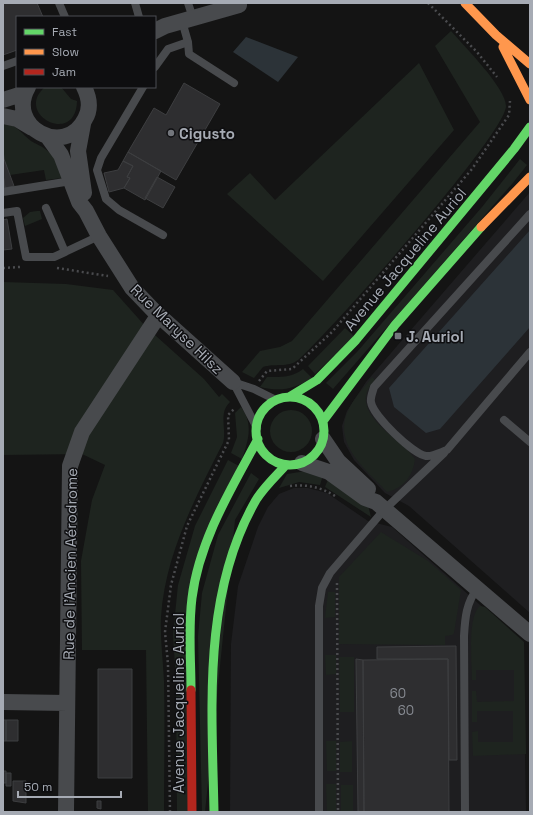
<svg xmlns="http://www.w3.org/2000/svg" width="533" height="815" viewBox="0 0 533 815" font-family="'Space Grotesk',sans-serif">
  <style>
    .built { fill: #1e1e20 }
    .green { fill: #1e241f }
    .water { fill: #2c3338 }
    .building { fill: #2e2e30; stroke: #3d3e40 }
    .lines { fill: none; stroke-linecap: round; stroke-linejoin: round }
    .path { stroke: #4a4b4e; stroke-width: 2.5; stroke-dasharray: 2 3; stroke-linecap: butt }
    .lane { stroke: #484a4d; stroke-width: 8 }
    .street { stroke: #484a4d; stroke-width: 16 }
    .fast { stroke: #63d668; stroke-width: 9 }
    .slow { stroke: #ff974d; stroke-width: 9 }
    .jam { stroke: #b3261e; stroke-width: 9 }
    .poi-dot { fill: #73767c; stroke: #0e0e10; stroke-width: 1.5 }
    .labels { text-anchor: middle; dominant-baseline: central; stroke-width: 3; stroke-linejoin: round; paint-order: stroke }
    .number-label { font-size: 13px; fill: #888c93 }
    .poi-label { font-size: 15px; font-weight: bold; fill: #a6abb4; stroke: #0e0e10; text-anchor: start }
    .street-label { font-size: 15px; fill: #a6abb4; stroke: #0e0e10 }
  </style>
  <rect width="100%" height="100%" fill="#141414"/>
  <!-- built -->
  <path class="built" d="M530,192V613L409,506L385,493L354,460L344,442L342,426L347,411L366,382Z
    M294,488H308L327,493L368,521L392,527L523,643L526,812H230L231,644L238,586L258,527L268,507L279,494Z"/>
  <!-- green -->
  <path class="green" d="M451,31C464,46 506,88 506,106C506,134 328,334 298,360C288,368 275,363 263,367L254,378L242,372L260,351L280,347L292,341L480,122L435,46Z
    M419,63L454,130L323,281L227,194L250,173L275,200Z
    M45,87H61L71,99L77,101C76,147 13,114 45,87Z
    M3,123C16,124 22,134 31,141C38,145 44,147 50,153C56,160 59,169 62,178L46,180L44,170L10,175L4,159Z
    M520,159L527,165L512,184L333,389L326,383L357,352L482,207Z
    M37,211H40L42,219L25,226L23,218L30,212Z
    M3,282L66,284L113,290L146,327L204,379L219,397L222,394L230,402C218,413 227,429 223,443C195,498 165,555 161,617C160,638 163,660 164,681C165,725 164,768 164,812H148L146,650H82L81,561L92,500L105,465L82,454L3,455Z
    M345,328L354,336L315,374L308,366Z
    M303,369L312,378C294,389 281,392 260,387L267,377C280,377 292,378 303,369Z
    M372,377L375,380C344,412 400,437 415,459C413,476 404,488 387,492C367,470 334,446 347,413C352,400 364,388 372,377Z
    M241,407C254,424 248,441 242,459L231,453L237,437L235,413Z
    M270 431a21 21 0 1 1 42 0a21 21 0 1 1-42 0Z
    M228,460L239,466L197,561L189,812H177L176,681L173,635L178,585L195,526Z
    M306,471L323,475L320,485L299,482L279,488L287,474Z
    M251,473L259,479L235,520L205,812H202L198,636L202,593L218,535Z
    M329,477L368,505L371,517L325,487Z
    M381,532L428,561L461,590L454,633L452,635L445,636V645L339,644V577Z
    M328,592H335V617L325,618Z
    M480,606L485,607L524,642L526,754L473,756L472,732L478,731V742H513V711H477V722H472V691H476L477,702L514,701V670H476V680H472C472,664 467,616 480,606Z
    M325,655H336V674L326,675Z
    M339,657H354V712H340Z
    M326,741H336V771H327Z
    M352,741V772H340V742Z
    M326,784H336V812H327Z
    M341,785H353V812H341Z"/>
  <!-- water -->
  <path class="water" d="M246,37L298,57L278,82L233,52Z
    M530,230V327L440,429L426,433L394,407L389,388Z"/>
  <!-- building -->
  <path class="building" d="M3,3H37L43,17H17V50L3,55Z
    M184,83L220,104L176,180L128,152L154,108L166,115Z
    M3,149L4,159L14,186L5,188L3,174Z
    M128,152L161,171L145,200L124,188L130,178L127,177L133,166L123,161Z
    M123,161L133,166L127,177L130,178L124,188L109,192L104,173L118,170Z
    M3,174L5,188H3Z
    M157,177L175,187L163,208L145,198Z
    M7,219L12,249L3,250V220Z
    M456,646L457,760H449L448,659H377V647Z
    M356,659L363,660L364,812H358Z
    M448,659L449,812H364L363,660Z
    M98,669H132V778H98Z
    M3,720H6V741H3Z
    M6,720H18V741H6Z
    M3,771H6V783H3Z
    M6,773H11V786H6Z
    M13,781H26V803L13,801Z
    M97,801H101V809L97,808Z"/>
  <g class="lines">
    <!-- path -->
    <path class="path" d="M428,3L477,52L497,77
      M3,268L20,267
      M57,268L108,276
      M259,381L267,371L292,369L332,332L472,169L509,115L510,101
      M290,486C306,484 321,487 335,496
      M337,583L338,812
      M170,812L168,664L165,632L171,585L187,526L229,440L228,415L235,408"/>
    <!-- lane -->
    <path class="lane" d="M59,3L65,17
      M135,3L139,17
      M188,3L193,18
      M188,42L189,54L234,83
      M3,66L17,61
      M155,67L168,49L188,42L182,21
      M143,87L101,158L97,170L106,199L119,210L163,235
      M3,192L71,181
      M46,208L65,252L99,236
      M3,213L17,211L26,257H54L65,252
      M530,214L374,387C373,391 370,398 371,402C373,416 413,454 426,456C432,457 441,452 447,450L530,352
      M233,382L257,428
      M233,382L254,389L276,400
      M504,420L530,442
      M319,812V606L322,588L330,573L384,510L444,453
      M465,812L464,636C465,619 466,602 478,588"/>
    <!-- street -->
    <path class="street" d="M155,31L165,26L239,5
      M28,87C5,127 65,159 85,119C91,109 89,97 84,87
      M3,100L25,93
      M3,116L17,119L32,128
      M83,124L78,151L84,193
      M48,137L61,155L79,202L86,211L99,236L132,288L155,312L233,382
      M323,439L338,461L368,489
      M302,463L329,472L365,498L376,502L530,634
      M3,702L67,703
      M66,812L70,466L82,432L158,316"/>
    <!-- fast -->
    <path class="fast" d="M289,397L317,380L356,340L514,149L530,127
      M256 431a34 34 0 1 1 68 0a34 34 0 1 1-68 0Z
      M323,421L395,325L481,227
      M191,690C191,659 188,629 192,598C199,541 231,489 258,439
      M214,812C212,707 202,594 256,500C264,487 276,476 286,465"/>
    <!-- slow -->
    <path class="slow" d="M465,3L496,35L530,64
      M503,47L530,100
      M481,227L530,177"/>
    <!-- jam -->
    <path class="jam" d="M191,690L192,812"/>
  </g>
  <!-- markers -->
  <g class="poi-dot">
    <circle cx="171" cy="133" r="4"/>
    <rect x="394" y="332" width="8" height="8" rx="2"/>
  </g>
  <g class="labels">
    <!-- number labels -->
    <g class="number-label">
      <text x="398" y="693">60</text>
      <text x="406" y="710">60</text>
    </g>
    <!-- poi labels -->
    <g class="poi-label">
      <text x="179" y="133">Cigusto</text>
      <text x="406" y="336">J. Auriol</text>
    </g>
    <!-- street labels -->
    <g class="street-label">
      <text transform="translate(405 259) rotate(-50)">Avenue Jacqueline Auriol</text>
      <text transform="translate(177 329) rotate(44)">Rue Maryse Hilsz</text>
      <text transform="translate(70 564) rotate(-89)">Rue de l'Ancien Aérodrome</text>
      <text transform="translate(178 703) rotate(-90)">Avenue Jacqueline Auriol</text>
    </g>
  </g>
  <!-- border -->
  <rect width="533" height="815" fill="none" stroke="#a6abb4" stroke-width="8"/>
  <!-- legend -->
  <rect x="16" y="16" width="140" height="72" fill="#0e0e10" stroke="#4b4d52"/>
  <rect x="24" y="29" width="20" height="6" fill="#63d668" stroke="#4b4d52"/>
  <text x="52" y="36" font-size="12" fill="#a6abb4">Fast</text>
  <rect x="24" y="49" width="20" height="6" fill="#ff974d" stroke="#4b4d52"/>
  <text x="52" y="56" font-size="12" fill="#a6abb4">Slow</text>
  <rect x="24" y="69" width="20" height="6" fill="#b3261e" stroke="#4b4d52"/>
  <text x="52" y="76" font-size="12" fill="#a6abb4">Jam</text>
  <!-- scale -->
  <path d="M18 791v6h103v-6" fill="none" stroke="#a6abb4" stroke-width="2"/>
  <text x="24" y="791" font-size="12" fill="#a6abb4" stroke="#0e0e10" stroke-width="3" paint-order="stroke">50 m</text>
</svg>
